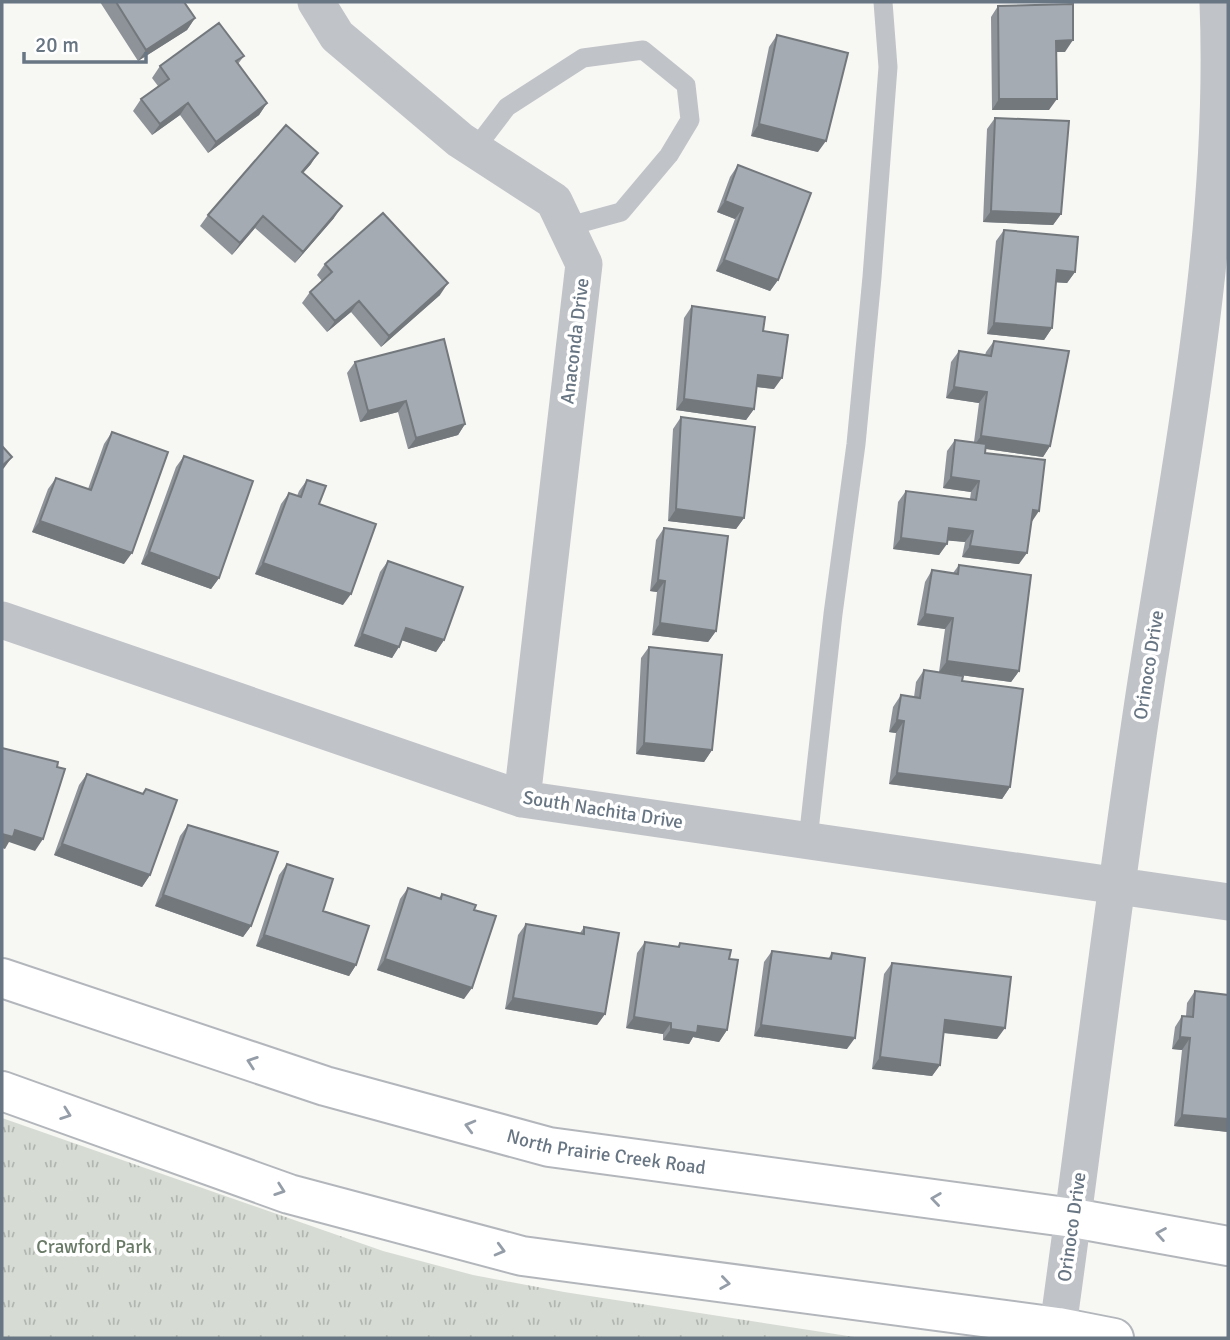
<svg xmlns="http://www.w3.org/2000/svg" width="1230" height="1340" viewBox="0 0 1230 1340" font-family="Signika,sans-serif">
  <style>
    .grass { fill: url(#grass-tufts) }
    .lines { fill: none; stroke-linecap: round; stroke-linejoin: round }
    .secondary-casing { stroke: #b3b7bc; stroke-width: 42 }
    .service { stroke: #c0c3c7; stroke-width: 19 }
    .minor { stroke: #c0c3c7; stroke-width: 37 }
    .secondary { stroke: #fff; stroke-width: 38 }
    .wall { fill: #8d9399 }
    .shaded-wall { fill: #73787d }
    .building { fill: #a4abb2; stroke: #73787d; stroke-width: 2 }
    .oneway { stroke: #959ea8 }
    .labels { text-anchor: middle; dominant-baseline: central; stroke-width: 7; stroke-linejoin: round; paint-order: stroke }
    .street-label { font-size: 19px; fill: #687583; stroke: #fff }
    .park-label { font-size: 19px; fill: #697a67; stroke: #fff }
  </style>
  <defs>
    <pattern id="grass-tufts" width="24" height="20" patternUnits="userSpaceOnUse" patternTransform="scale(1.75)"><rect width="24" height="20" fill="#d6dbd4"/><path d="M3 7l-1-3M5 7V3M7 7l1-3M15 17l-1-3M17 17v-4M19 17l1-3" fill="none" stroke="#b1b6b1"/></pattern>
  </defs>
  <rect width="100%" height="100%" fill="#f7f7f4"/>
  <!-- grass -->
  <path class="grass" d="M2,1118L383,1251L473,1275L564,1292L861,1338H2Z"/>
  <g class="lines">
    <defs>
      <g id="secondary">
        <path id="s1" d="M2,978L325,1086L549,1147L1073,1218L1228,1246"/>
        <path d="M2,1091L289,1194L522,1256L1058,1327L1114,1338"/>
      </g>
    </defs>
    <!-- secondary casing -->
    <use href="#secondary" class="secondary-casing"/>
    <!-- service -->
    <path class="service" d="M475,149L507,107L583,58L643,50L686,85L690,120L669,155L621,212L566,227
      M808,840L833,614L856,444L872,277L888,67L883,2"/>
    <!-- minor -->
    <path class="minor" d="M316,2L337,36L460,140L554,201L584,264L522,799
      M2,620L522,799L1228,902
      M1058,1327C1088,1112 1113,897 1146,682C1181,457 1227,231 1218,2"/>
    <!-- secondary -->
    <use href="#secondary" class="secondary"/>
  </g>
  <!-- wall -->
  <path class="wall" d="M100,2H184L195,18L187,30L138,61Z
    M998,6L1065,52H1056L1049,110H992L991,17Z
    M777,35L818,152L751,136L769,47Z
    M244,56L238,64L267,103L259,115L208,153L180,115L152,135L133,111L141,99L158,86L152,78L160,66Z
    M995,118L1061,214L1053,225L983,222L987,129Z
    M311,164L303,173L334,218L295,263L255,228L232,255L200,226L208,215Z
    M738,165L778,280L770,291L716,271L735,219L717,212L730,177Z
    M1004,230L1075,272L1067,283L1056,282L1052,328L1044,340L987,334L996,241Z
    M325,264L440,295L381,347L351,312L327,332L302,303L310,292L322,281L317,275Z
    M692,306L763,331L774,389L756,387L754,409L746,420L676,410L684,318Z
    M994,341L1050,446L1043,457L986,449L985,453L1031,523L1019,564L962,557L965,542L948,540L939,555L893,549L898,502L906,491L970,499L971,492L943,488L947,451L955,440L974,442L979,403L946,398L951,362L959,351L985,355L986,352Z
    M355,362L465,424L458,435L408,449L398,412L360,422L347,373Z
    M681,417L744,518L736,529L668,521L673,429Z
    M112,432L124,564L32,532L48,489L56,478L88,489L104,444Z
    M184,456L219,578L211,589L141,564L176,467Z
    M307,480L319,504L343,605L255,574L281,504L289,493L297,496L299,491Z
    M664,528L716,631L708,642L652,635L657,592L650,591L656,540Z
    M388,561L444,640L436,652L402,640L392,658L354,646L380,572Z
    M959,565L1019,671L1011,682L939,672L945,629L917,625L925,582L932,570L953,573Z
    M649,647L712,750L704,762L636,754L641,658Z
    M924,670L962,681L1010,787L1002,799L889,784L896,733L889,732L893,707L901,695L914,697L916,682Z
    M87,774L143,794L146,789L150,875L142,887L54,855L79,785Z
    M188,825L251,926L243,937L155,906L180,836Z
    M287,864L323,911L356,965L349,976L256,946L279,875Z
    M408,888L439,898L442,894L474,910L464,999L377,970L400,899Z
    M526,924L580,933L584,927L605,1014L597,1025L505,1009L518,935Z
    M645,942L677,947L680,943L729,959L727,1030L719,1042L693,1037L689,1044L663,1040V1034L626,1028L637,953Z
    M772,951L828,959L832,953L847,1049L754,1036L764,962Z
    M892,963L997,1039L943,1033L940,1065L932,1076L872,1069L884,974Z
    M1195,991L1228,1132L1174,1126L1182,1050L1172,1049L1175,1027L1182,1016H1186L1187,1003Z"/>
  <!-- shaded-wall -->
  <path class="shaded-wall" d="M195,18L187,30L138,61L146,50Z
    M1073,40L1065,52H1048L1056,41Z
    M999,99H1057L1049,110H992Z
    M188,103L180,115L152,135L160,124Z
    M267,103L259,115L208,153L216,142Z
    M759,124L826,141L818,152L751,136Z
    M318,153L311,164L294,183L302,172Z
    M725,201L743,208L735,219L717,212Z
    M342,206L334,218L295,263L303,252Z
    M991,211L1061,214L1053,225L983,222Z
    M263,216L255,228L232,255L240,243Z
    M724,260L778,280L770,291L716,271Z
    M1057,270L1075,272L1067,283L1049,282Z
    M448,283L440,295L381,347L389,336Z
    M359,301L351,312L327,332L335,321Z
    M994,323L1052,328L1044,340L987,334Z
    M758,375L782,378L774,389L750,386Z
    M954,387L987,392L979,403L946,398Z
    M684,399L754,409L746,420L676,410Z
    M406,401L398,412L360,422L368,411Z
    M465,424L458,435L408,449L416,438Z
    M981,436L1050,446L1043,457L973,447Z
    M12,457L4,468L2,470V466Z
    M951,477L979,481L971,492L943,488Z
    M676,509L744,518L736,529L668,521Z
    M1033,510L1039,511L1031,523Z
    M40,521L132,553L124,564L32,532Z
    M949,528L973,531L965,542L941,540Z
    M901,538L947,544L939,555L893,549Z
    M970,546L1027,553L1019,564L962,557Z
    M149,552L219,578L211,589L141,564Z
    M263,563L351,594L343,605L255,574Z
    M658,580L665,581L657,592L650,591Z
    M925,614L953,618L945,629L917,625Z
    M660,623L716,631L708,642L652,635Z
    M406,628L444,640L436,652L398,639Z
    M362,634L399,647L392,658L354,646Z
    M947,661L1019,671L1011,682L939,672Z
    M897,720L904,721L896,733L889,732Z
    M644,743L712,750L704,762L636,754Z
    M897,773L1010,787L1002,799L889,784Z
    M15,830L43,839L35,851L9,842L5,849L2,848V834Z
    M62,844L150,875L142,887L54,855Z
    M163,895L251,926L243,937L155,906Z
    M264,935L356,965L349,976L256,946Z
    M385,959L472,988L464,999L377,970Z
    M513,998L605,1014L597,1025L505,1009Z
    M634,1017L671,1023L663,1034L626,1028Z
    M945,1020L1005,1028L997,1039L937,1032Z
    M761,1025L855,1038L847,1049L754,1036Z
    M698,1026L727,1030L719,1042L693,1037L689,1044L663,1040L671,1029Z
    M1180,1037L1190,1038L1182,1050L1172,1049Z
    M880,1057L940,1065L932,1076L872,1069Z
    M1182,1115L1228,1119V1132L1174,1126Z"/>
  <!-- building -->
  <path class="building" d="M116,2H184L195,18L146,50Z
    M1073,4V40L1056,41L1057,99H999L998,6Z
    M219,23L244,56L236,61L267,103L216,142L188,103L160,124L141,99L169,79L160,66Z
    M777,35L848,53L826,141L759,124Z
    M995,118L1069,121L1061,214L991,211Z
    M286,125L318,153L302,172L342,206L303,252L263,216L240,243L208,215Z
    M738,165L811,193L778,280L724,260L743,208L725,201Z
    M383,213L448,283L389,336L359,301L335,321L310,292L332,272L325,264Z
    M1004,230L1078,237L1075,272L1057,270L1052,328L994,323Z
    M692,306L765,317L763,331L788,335L782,378L758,375L754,409L684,399Z
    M444,339L465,424L416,438L406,401L368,411L355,362Z
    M994,341L1069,351L1050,446L981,436L987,392L954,387L959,351L991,356Z
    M681,417L755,427L744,518L676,509Z
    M112,432L168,452L132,553L40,521L56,478L91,490Z
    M955,440L986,444L985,453L1045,460L1039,511L1033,510L1027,553L970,546L973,531L949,528L947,544L901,538L906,491L976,500L979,481L951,477Z
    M2,446L12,457L2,466Z
    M184,456L253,481L219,578L149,552Z
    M307,480L326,486L319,504L376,524L351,594L263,563L289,493L301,497Z
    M664,528L728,536L716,631L660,623L665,581L658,580Z
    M388,561L463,587L444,640L406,628L399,647L362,634Z
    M959,565L1031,575L1019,671L947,661L953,618L925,614L932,570L958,574Z
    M649,647L722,655L712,750L644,743Z
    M924,670L963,676L962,681L1023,689L1010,787L897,773L904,721L897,720L901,695L920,698Z
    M2,748L58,762L57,767L65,769L43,839L15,830L13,837L2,834Z
    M87,774L143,794L146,789L177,800L150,875L62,844Z
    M188,825L278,852L251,926L163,895Z
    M287,864L333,879L323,911L369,926L356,965L264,935Z
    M408,888L441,899L442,894L476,905L474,910L496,916L472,988L385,959Z
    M526,924L584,934V927L619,933L605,1014L513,998Z
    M645,942L679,947L680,943L731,950L729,959L738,960L727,1030L698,1026L697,1033L671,1029V1023L634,1017Z
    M772,951L831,959L832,953L865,958L855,1038L761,1025Z
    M892,963L1011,977L1005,1028L945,1020L940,1065L880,1057Z
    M1195,991L1228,995V1119L1182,1115L1190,1038L1180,1037L1182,1016L1193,1017Z"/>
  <!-- one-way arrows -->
  <defs><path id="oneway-chevron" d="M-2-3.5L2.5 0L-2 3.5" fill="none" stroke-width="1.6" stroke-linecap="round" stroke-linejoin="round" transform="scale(1.75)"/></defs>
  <g class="oneway">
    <use href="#oneway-chevron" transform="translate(252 1062) rotate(-161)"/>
    <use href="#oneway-chevron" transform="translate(66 1114) rotate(20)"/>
    <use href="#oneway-chevron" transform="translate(470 1126) rotate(-165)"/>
    <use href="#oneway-chevron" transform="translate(280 1190) rotate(19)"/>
    <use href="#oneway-chevron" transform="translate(936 1199) rotate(-172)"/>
    <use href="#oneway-chevron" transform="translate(1161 1234) rotate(-170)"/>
    <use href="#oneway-chevron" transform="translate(500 1250) rotate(15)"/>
    <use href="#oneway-chevron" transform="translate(725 1283) rotate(8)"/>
  </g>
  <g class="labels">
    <!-- street labels -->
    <g class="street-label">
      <text transform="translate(575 341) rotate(-83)">Anaconda Drive</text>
      <text transform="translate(1149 665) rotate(-81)">Orinoco Drive</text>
      <text transform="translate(603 810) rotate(9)">South Nachita Drive</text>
      <text stroke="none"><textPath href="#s1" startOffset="630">North Prairie Creek Road</textPath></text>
      <text transform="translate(1072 1227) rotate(-82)">Orinoco Drive</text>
    </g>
    <!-- park labels -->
    <g class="park-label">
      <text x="94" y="1247">Crawford Park</text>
    </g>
  </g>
  <!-- border -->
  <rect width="1230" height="1340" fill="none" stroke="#687583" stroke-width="7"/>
  <!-- scale -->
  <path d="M24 52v10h122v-10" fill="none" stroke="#687583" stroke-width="3.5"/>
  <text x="35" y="52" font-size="21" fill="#687583" stroke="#ffffff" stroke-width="5" paint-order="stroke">20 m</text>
</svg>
